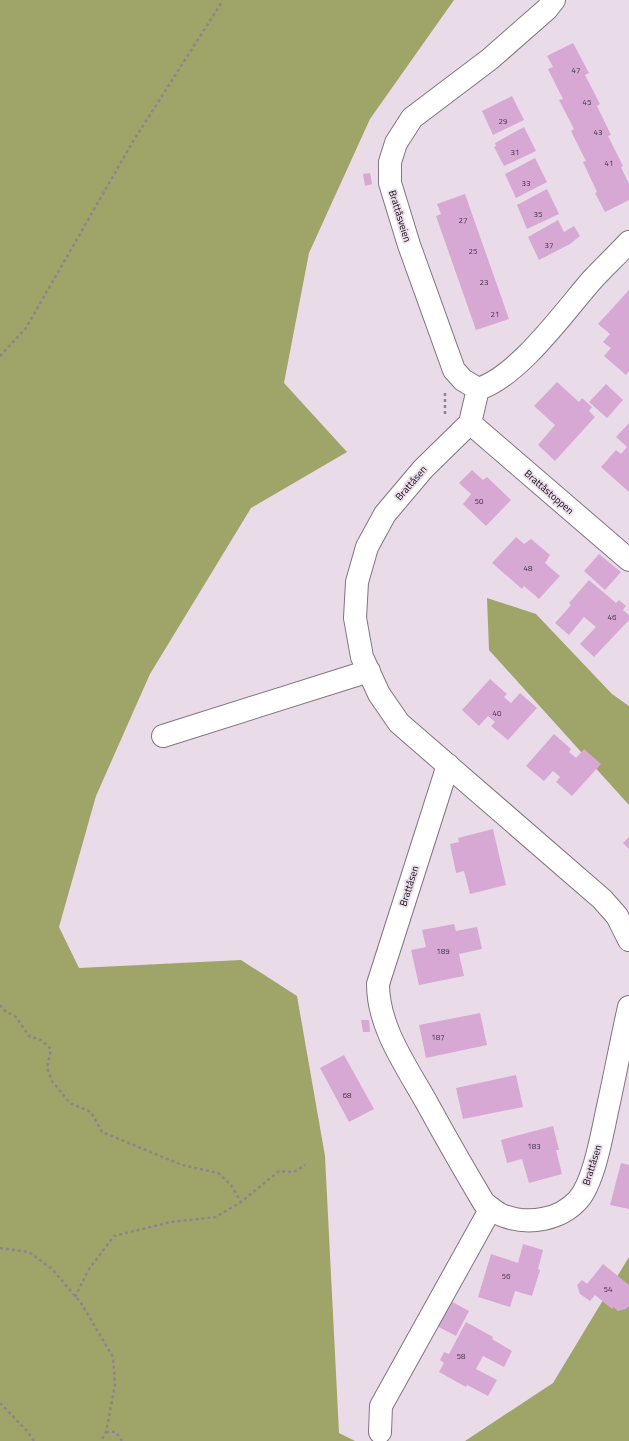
<svg xmlns="http://www.w3.org/2000/svg" width="629" height="1441" viewBox="0 0 629 1441" font-family="'Titillium Web',sans-serif">
  <style>
    .forest { fill: #9fa568 }
    .building { fill: #d8a8d5 }
    .lines { fill: none; stroke-linecap: round; stroke-linejoin: round }
    .minor-casing { stroke: #827481; stroke-width: 24 }
    .path { stroke: #8f848e; stroke-width: 2.5; stroke-dasharray: 3 3; stroke-linecap: butt }
    .minor { stroke: #fff; stroke-width: 22 }
    .labels { text-anchor: middle; dominant-baseline: central; stroke-width: 3.5; stroke-linejoin: round; paint-order: stroke }
    .number-label { font-size: 8px; fill: #443443 }
    .street-label { font-size: 10px; fill: #130e12; stroke: #eadbe9 }
  </style>
  <rect width="100%" height="100%" fill="#eadbe9"/>
  <!-- forest -->
  <path class="forest" d="M0,0H454L370,119L309,253L284,383L347,452L251,508L150,674L96,796L59,927L79,968L241,960L297,996L325,1156L339,1433L355,1441H0Z
    M487,598L536,614L612,694L629,706V805L489,650Z
    M629,1257V1441H465L553,1383Z"/>
  <!-- building -->
  <path class="building" d="M573,43L589,73L585,75L600,104L597,106L611,135L608,136L623,166L621,167L629,184V200L605,212L595,193L597,192L583,162L586,161L571,131L574,129L559,100L563,99L548,69L553,67L547,56Z
    M512,96L524,120L493,135L482,111Z
    M524,127L536,151L504,166L494,147L496,146L495,143Z
    M535,158L547,182L516,198L505,174Z
    M370,173L372,184L365,186L363,174Z
    M547,189L559,214L527,229L517,205Z
    M465,194L509,319L476,330L436,216L441,214L437,204Z
    M558,220L564,232L574,226L580,236L570,244L539,260L528,237Z
    M629,290V371L626,375L604,356L611,348L603,342L610,334L598,324Z
    M557,382L579,402L582,398L592,407L589,411L595,417L555,461L538,445L555,425L534,406Z
    M606,384L623,400L607,418L589,402Z
    M629,423V492L601,467L616,450L621,454L627,447L616,437Z
    M472,470L483,480L487,477L511,500L486,526L463,504L471,494L459,483Z
    M516,537L524,544L531,539L550,555L545,563L560,576L539,599L524,586L522,589L492,563Z
    M599,554L621,572L605,590L584,571Z
    M589,580L616,603L619,600L626,606L623,610L629,615V620L594,657L580,644L596,627L584,617L569,635L555,623L571,605L569,603Z
    M490,679L507,694L504,697L511,703L520,693L537,708L508,740L491,726L495,722L488,716L479,726L462,710Z
    M554,734L571,749L569,752L576,758L584,749L601,764L572,796L556,782L560,777L553,771L544,781L526,766Z
    M493,829L506,885L470,894L464,871L456,873L450,844L459,842L458,838Z
    M629,837V849L623,843Z
    M454,924L456,931L477,927L482,949L459,954L464,976L419,985L411,950L426,947L422,930Z
    M480,1013L487,1045L426,1058L419,1025Z
    M361,1020H369L370,1032H363Z
    M344,1055L374,1109L349,1122L320,1068Z
    M516,1075L523,1107L463,1119L456,1088Z
    M553,1126L559,1150H556L562,1174L529,1183L522,1159L507,1163L501,1140Z
    M621,1163L629,1165V1209L610,1205Z
    M523,1244L543,1250L538,1269L540,1270L532,1296L515,1291L510,1307L478,1297L491,1254L518,1263Z
    M603,1264L629,1285V1306L626,1309L618,1311L613,1307L612,1309L595,1295L590,1301L580,1294L577,1285L582,1280L587,1284Z
    M449,1300L469,1311L456,1336L435,1325Z
    M466,1322L493,1337L492,1339L512,1351L504,1367L483,1356L476,1369L497,1380L488,1396L467,1385L466,1387L439,1372L444,1363L440,1360L444,1352L449,1354Z"/>
  <g class="lines">
    <defs>
      <path id="minor" d="M478,389L470,423L423,469L385,514L367,547L357,582L355,618L362,657L379,694L399,723L602,899L617,916L629,940
        M478,389L463,380L454,370L409,245L390,183V162L396,143L412,118L490,59L547,9L554,0
        M478,389C518,377 564,312 592,280C604,267 617,255 629,242
        M470,423L629,560
        M163,736L369,671
        M448,765L378,984C378,1028 407,1067 428,1105C446,1138 465,1171 484,1203C490,1207 497,1214 504,1216C529,1225 560,1220 578,1200C595,1181 603,1128 609,1102C616,1070 622,1038 629,1007
        M380,1432L381,1406L491,1208"/>
    </defs>
    <!-- minor casing -->
    <use href="#minor" class="minor-casing"/>
    <!-- path -->
    <path class="path" d="M0,356L26,328L132,143L220,5L221,0
      M445,393V416
      M0,1005L5,1011L16,1017L29,1036L41,1040L51,1049L47,1068L52,1081L70,1103L91,1112L102,1132L182,1165L218,1173L231,1185L241,1202
      M0,1248L29,1252L52,1269L81,1303L113,1357L115,1385L106,1432L101,1441
      M75,1297L89,1269L114,1236L171,1222L216,1217L241,1202L279,1171L294,1172L305,1165
      M0,1403L27,1431L34,1441
      M106,1432H116L122,1441"/>
    <!-- minor -->
    <use href="#minor" class="minor"/>
  </g>
  <g class="labels">
    <!-- number labels -->
    <g class="number-label">
      <text x="576" y="70">47</text>
      <text x="587" y="102">45</text>
      <text x="503" y="121">29</text>
      <text x="598" y="132">43</text>
      <text x="515" y="152">31</text>
      <text x="609" y="163">41</text>
      <text x="526" y="183">33</text>
      <text x="538" y="214">35</text>
      <text x="463" y="220">27</text>
      <text x="549" y="245">37</text>
      <text x="473" y="251">25</text>
      <text x="484" y="282">23</text>
      <text x="495" y="314">21</text>
      <text x="479" y="501">50</text>
      <text x="528" y="568">48</text>
      <text x="612" y="617">46</text>
      <text x="497" y="713">40</text>
      <text x="443" y="951">189</text>
      <text x="438" y="1037">187</text>
      <text x="347" y="1095">68</text>
      <text x="534" y="1146">183</text>
      <text x="506" y="1276">56</text>
      <text x="608" y="1289">54</text>
      <text x="461" y="1356">58</text>
    </g>
    <!-- street labels -->
    <g class="street-label">
      <text transform="translate(400 216) rotate(73)">Brattåsveien</text>
      <text transform="translate(411 483) rotate(-49)">Brattåsen</text>
      <text transform="translate(549 492) rotate(41)">Brattåstoppen</text>
      <text transform="translate(409 886) rotate(-72)">Brattåsen</text>
      <text transform="translate(592 1165) rotate(-72)">Brattåsen</text>
    </g>
  </g>
</svg>
